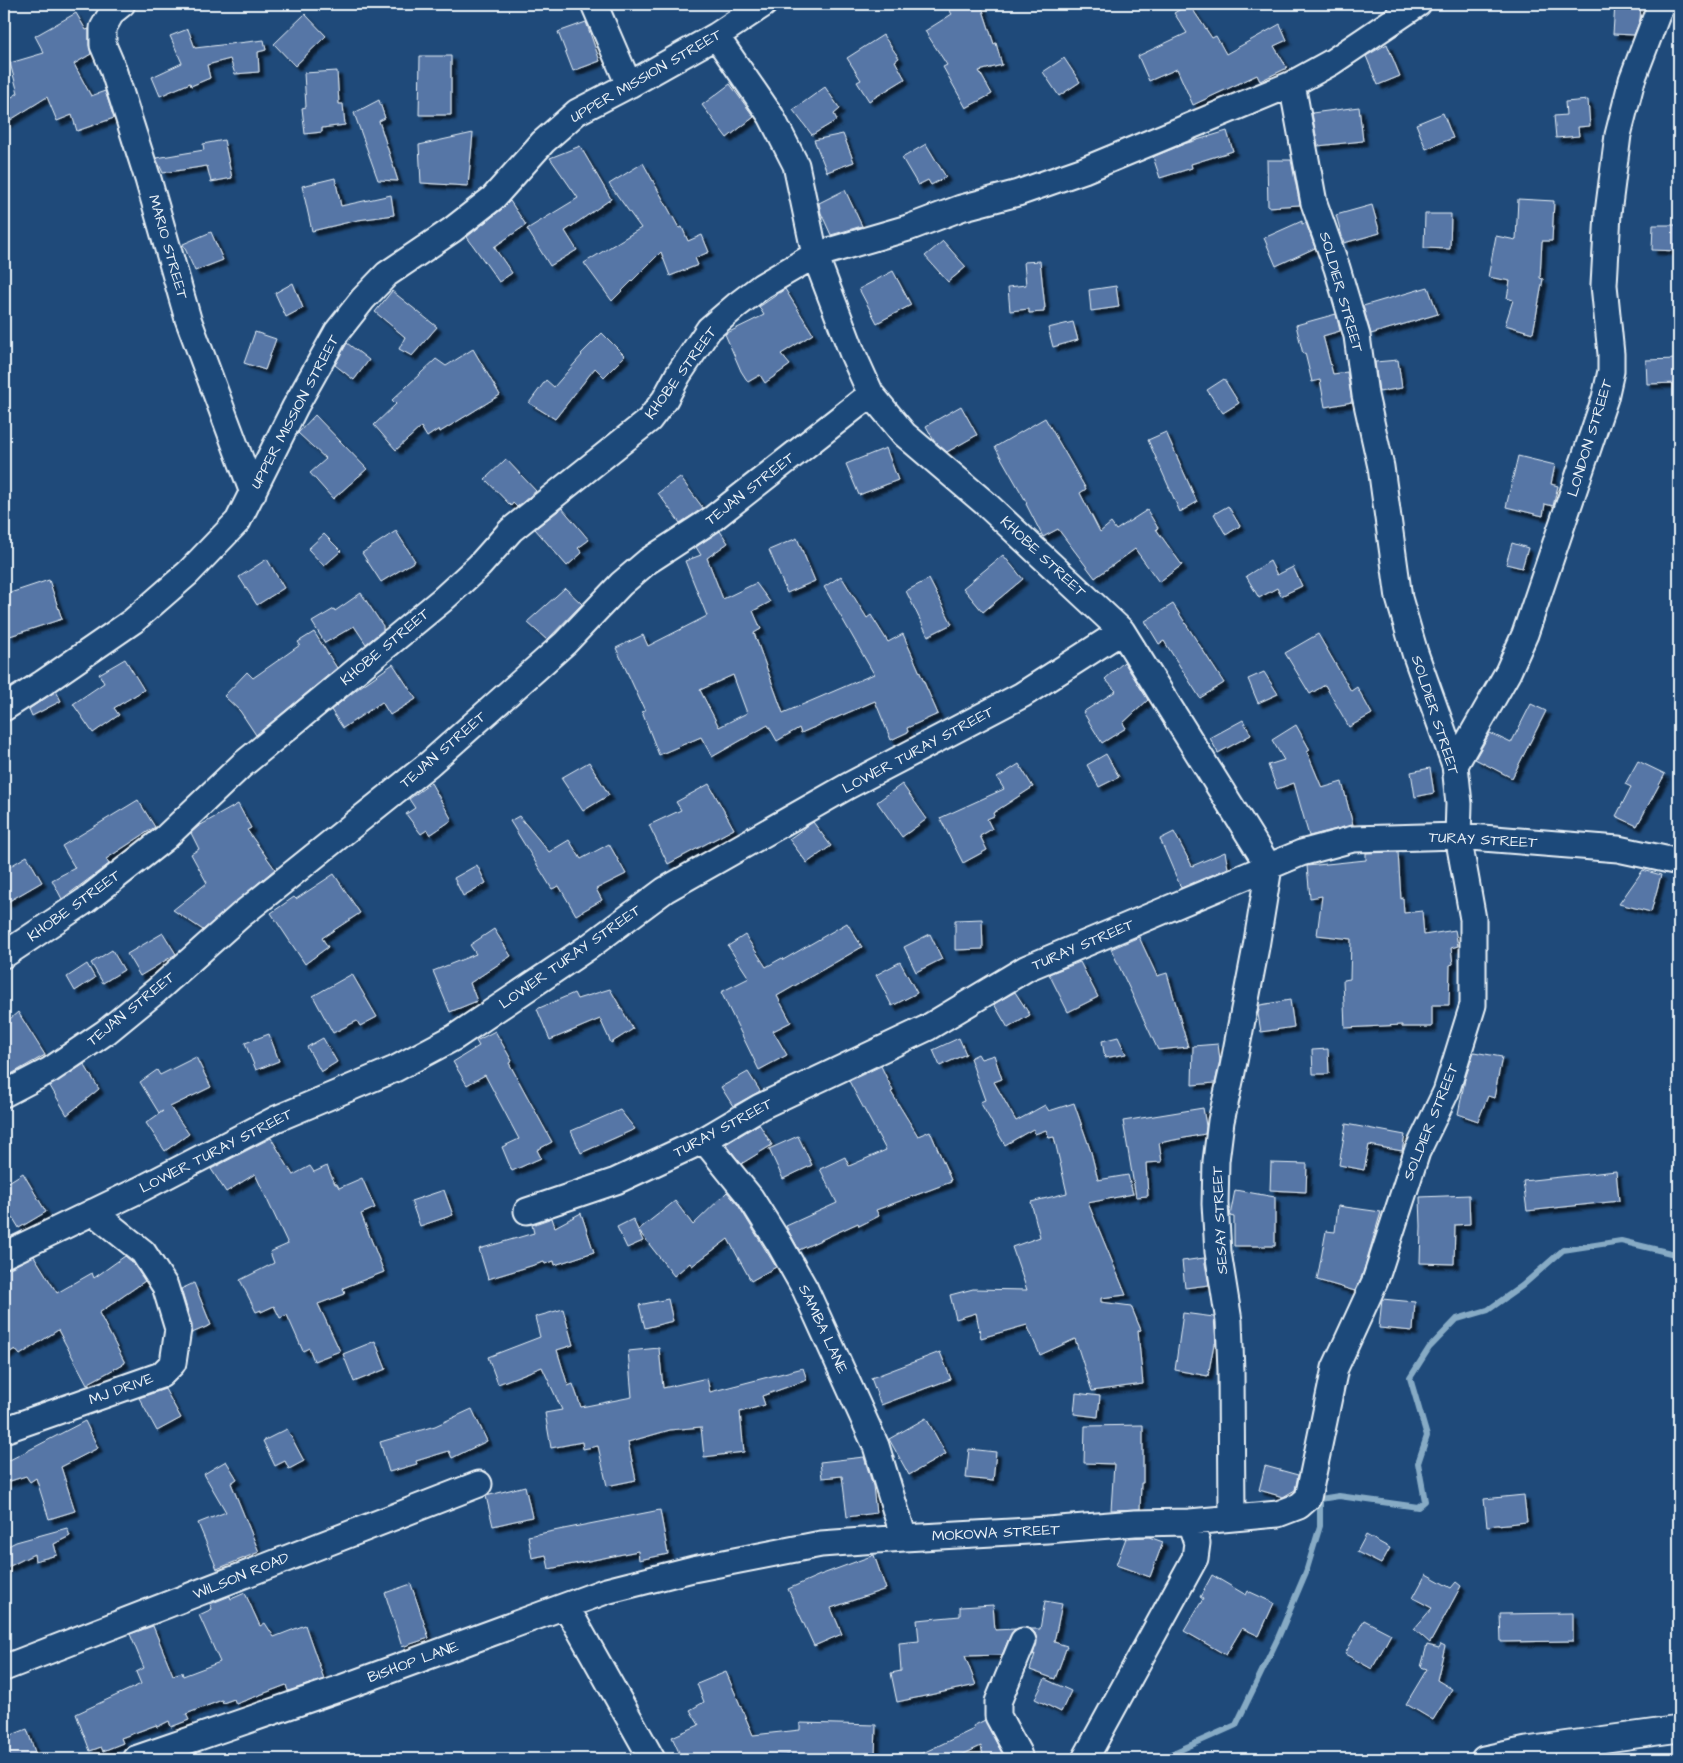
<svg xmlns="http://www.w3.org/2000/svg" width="1683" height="1763" viewBox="0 0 1683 1763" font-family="'Architects Daughter',sans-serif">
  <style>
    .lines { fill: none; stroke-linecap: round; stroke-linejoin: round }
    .stream { stroke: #87abc5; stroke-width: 6 }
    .building { fill: #5676a6; stroke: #e8f1f8; fill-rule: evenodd; filter: url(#shadow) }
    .minor-casing { stroke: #e8f1f8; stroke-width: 29 }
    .minor { stroke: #1f4a7a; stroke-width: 25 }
    .labels { text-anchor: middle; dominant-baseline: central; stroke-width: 4; stroke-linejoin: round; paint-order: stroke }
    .street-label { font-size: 15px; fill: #e8f1f8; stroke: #1f4a7a }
  </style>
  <defs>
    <filter id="shadow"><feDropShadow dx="4.5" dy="4.5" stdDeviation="1" flood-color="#0009"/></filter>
  </defs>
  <rect width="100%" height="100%" fill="#1f4a7a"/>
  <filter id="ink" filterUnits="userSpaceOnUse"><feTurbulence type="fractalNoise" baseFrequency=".02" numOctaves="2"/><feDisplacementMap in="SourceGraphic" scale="10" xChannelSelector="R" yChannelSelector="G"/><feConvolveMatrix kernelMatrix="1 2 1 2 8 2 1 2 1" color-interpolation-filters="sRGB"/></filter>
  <g filter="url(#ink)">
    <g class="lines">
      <!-- stream -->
      <path class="stream" d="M1160,1759L1236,1725L1278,1638L1306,1572L1320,1526V1499L1339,1496L1418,1507L1425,1501L1418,1463L1427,1436L1410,1378L1429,1348L1457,1319L1488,1310L1522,1286L1563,1250L1621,1241L1679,1255"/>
    </g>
    <!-- building -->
    <path class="building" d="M945,4H981L994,44L996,43L1002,65L979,71L992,94L966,108L943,67L947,65L925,31L952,14Z
      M1189,4L1212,38L1216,36L1226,54L1280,24L1287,40L1274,46L1287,68L1260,81L1257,75L1193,105L1177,69L1149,81L1138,56L1187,33L1174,13Z
      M1615,4H1641L1640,20L1634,35L1613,34Z
      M76,13L86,30L89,29V45L91,54L74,64L91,96L105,91L114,118L77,131L72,115L57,121L47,97L4,124V102L18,93L10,63L44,53L35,36Z
      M305,14L326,36L295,66L274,44Z
      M586,22L600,61L573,71L558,32Z
      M188,29L195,48L264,40L266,50L258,52L259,72L235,74L230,59L207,65L210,78L191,86L190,83L160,96L152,77L182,63L170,36Z
      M883,35L899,58L895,61L905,79L869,101L857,82L861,80L847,58Z
      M1387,44L1400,76L1378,85L1366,56Z
      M420,56H451V115H419Z
      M1064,58L1080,82L1059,96L1043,72Z
      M337,71L339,104H343L345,125L322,128V132L305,134L302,108L306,107L304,73Z
      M730,84L754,117L727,138L702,105Z
      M825,87L840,109L834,114L837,120L812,135L793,110Z
      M379,100L385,118L379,121L398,181L378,180L354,113Z
      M1588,100L1590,126L1578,127L1579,136L1556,138L1554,116L1566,115L1565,102Z
      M1359,107L1363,141L1318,146L1312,113Z
      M1443,113L1453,138L1426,149L1416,124Z
      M1227,131L1233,151L1191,164L1192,168L1160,178L1153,157L1184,144Z
      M473,133L468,186L421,183L419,145Z
      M843,134L854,162L827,172L814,140Z
      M224,140L232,178L211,182L207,166L163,173L156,158L204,150L203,144Z
      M926,144L946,177L931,185L928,180L918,185L902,158Z
      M580,146L611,199L565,231L577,250L550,266L527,229L578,198L550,158Z
      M1267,160H1291L1300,205L1268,207Z
      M643,163L679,228L682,227L688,241L702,235L709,252L695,258L698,265L670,276L661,252L612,301L584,263L641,228L609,184Z
      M335,178L341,206L391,195L394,215L358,220L312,231L302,186Z
      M845,190L862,226L831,235L821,213L819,203Z
      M1518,199L1554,201L1552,241H1542L1540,278L1543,279L1533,333L1505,325L1513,300L1507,298L1510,281L1488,277L1496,236L1516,240Z
      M510,201L526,225L494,247L512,273L499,282L467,237L502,209Z
      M1372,205L1380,233L1344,243L1336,215Z
      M1425,214H1451L1450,249L1424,248Z
      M1302,221V224L1306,223L1315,248L1276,266L1264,238Z
      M1653,225H1679V251L1652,250Z
      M211,232L223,260L195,271L183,244Z
      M943,241L966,267L948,282L925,256Z
      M1040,261L1045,308H1044V312L1029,313V309L1010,311L1008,287L1026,285L1024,262Z
      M893,271L911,305L877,323L859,289Z
      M293,283L303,308L286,317L275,293Z
      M1116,286L1119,307L1091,311L1089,290Z
      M1428,287L1438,314L1371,334L1363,306Z
      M785,289L813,334L781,354L790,365L765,383L760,375L748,382L741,371L725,334L764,315L759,307Z
      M392,291L437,327L412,356L399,349L405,337L375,312Z
      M1336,314L1340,331L1323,336L1333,374L1347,372L1352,402L1325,407L1320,380L1312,382L1305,353L1303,354L1296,325Z
      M1073,322L1078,340L1053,347L1048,328Z
      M255,332L276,339L265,370L244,363Z
      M602,333L625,356L604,377L595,368L555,419L529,403L546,380L554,387L582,355L581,354Z
      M347,343L369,360L354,380L335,365Z
      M473,349L500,395L440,432L439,429L427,437L421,427L396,450L374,425L396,404L392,400L436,359L446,366Z
      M1677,359L1678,383L1647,384L1646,360Z
      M1398,360L1402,388L1379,392L1375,362Z
      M1224,379L1239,403L1223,413L1207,390Z
      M961,406L977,435L947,452L934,441L926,426Z
      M315,415L367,469L333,499L310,473L326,459L298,433Z
      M1045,418L1086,489L1080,493L1100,532L1111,523L1116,530L1147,510L1158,528L1156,529L1182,565L1159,582L1135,549L1095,578L1058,529L1043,537L1026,504L1027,503L995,447Z
      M1166,432L1197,502L1180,512L1148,440Z
      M886,448L898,480L859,495L846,464Z
      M1518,456L1555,465L1551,484L1558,486L1553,506L1545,504L1543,516L1506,507Z
      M506,459L536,491L517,507L513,503L511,506L485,479Z
      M680,477L703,508L680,523L658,493Z
      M1228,506L1240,526L1226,535L1214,514Z
      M562,508L589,540L578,548L582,553L567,566L535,529Z
      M396,531L415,561L381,582L362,553Z
      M720,531L728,543L707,558L723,599L756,583L770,602L753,611L761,629L754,633L783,713L874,674L824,587L841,576L867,618L871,615L888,642L903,634L938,714L907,728L908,732L891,740L875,701L801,733L799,728L777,741L768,725L712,757L701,737L659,755L642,712L645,711L616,648L643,635L648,646L707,616L685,561L701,555L696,547ZM733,675L747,713L719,727L700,690Z
      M324,534L341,551L324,566L308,549Z
      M797,538L815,581L787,593L769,550Z
      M1512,543L1528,548L1522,568L1506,564Z
      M1003,555L1023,579L983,612L963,588Z
      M267,559L284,588L257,605L239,577Z
      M1270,561L1277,575L1293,567L1302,586L1281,596L1277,588L1259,598L1246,576Z
      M929,579L952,624L928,636L906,591Z
      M49,580L62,619L10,636L4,618V595Z
      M565,588L582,604L547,640L527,622Z
      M361,593L383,626V630L366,644L354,626L325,643L312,622L334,609L335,611Z
      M1173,604L1224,683L1200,698L1164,641L1159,644L1145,621Z
      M314,632L337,668L256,735L240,711L224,696L247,672L253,678L300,645L298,642Z
      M1318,634L1351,691L1357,687L1372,714L1349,727L1325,685L1310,694L1285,653Z
      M125,659L144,690L114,708L119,715L93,733L73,704L104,683L99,674Z
      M1124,662L1148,700L1123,723L1126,728L1102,743L1083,712L1116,691L1105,679Z
      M393,664L416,699L390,715L382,702L343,728L331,710L360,687Z
      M1264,672L1278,694L1258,703L1248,679Z
      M56,691L61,701L32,716L29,709Z
      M1531,704L1546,711L1512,778L1475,759L1490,733L1511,743Z
      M1243,720L1251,735L1218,753L1210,738Z
      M1296,725L1310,750L1307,752L1322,788L1342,782L1353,825L1309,836L1294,783L1277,789L1268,765L1284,760L1272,740Z
      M1106,754L1119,777L1099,787L1087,765Z
      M1638,761L1665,774L1637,826L1616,816L1631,787L1625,784Z
      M589,762L609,795L583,811L561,778Z
      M1019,764L1033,787L993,813L994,816L987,819L992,829L980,836L987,850L963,863L940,818L1004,789L997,778Z
      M1430,768L1434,793L1415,797L1411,772Z
      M431,783L452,820L430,835L427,830L421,834L406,814L415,808L409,799Z
      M709,784L734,829L668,864L649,825L681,810L676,802Z
      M902,784L927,819L902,837L877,802Z
      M138,800L155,827L106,859L109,864L62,899L52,880L75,868L62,846Z
      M238,804L251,828L247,830L275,869L203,930L173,910L207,883L191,854L199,849L191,833L199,826Z
      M519,816L549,852L569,840L581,859L609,844L626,874L596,889L602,900L576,915L559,886L552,889L510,821Z
      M813,822L831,846L807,863L789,839Z
      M1174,832L1192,866L1225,852L1228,868L1181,888L1160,839Z
      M1398,852L1401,899L1403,898L1404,913L1422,911L1424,935L1455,930L1458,946L1451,948L1453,964L1450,965L1449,1005H1432V1027H1402V1025L1345,1028L1343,980L1350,979L1351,939L1317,935L1322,896L1310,898L1307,866L1366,860V853Z
      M27,856L42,882L4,904V870Z
      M477,865L486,883L463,896L454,878Z
      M1643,870L1661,875L1651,912L1619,904Z
      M334,874L360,913L322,938L328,947L305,964L271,913L294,897L296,899Z
      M982,919L983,949L955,950V920Z
      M847,923L862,947L777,996L791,1022L773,1031L787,1055L759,1070L721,992L749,978L728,946L745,935L766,967L782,958L783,960Z
      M494,929L511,956L470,983L477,1001L450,1012L433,971L476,954L470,945Z
      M163,933L176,954L140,976L127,954Z
      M930,934L942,959L916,972L904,947Z
      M1139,937L1157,976L1167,973L1188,1047L1158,1050L1111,949Z
      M112,950L124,970L103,983L91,963Z
      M900,962L917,993L892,1006L876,975Z
      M1080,962L1098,997L1068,1012L1049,974Z
      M87,964L95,978L75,991L67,977Z
      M352,974L377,1017L360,1026L357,1021L333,1033L313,996Z
      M610,989L633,1029L611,1043L600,1019L550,1040L537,1009L574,993L577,999Z
      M1015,992L1030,1015L1008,1028L994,1004Z
      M1290,1000L1294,1027L1261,1032L1258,1014L1260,1005Z
      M18,1012L45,1055L4,1078V1024Z
      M495,1031L512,1061L509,1063L552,1142L537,1150L541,1158L512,1171L502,1147L519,1139L485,1075L467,1085L453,1062L479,1046L476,1041Z
      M269,1034L279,1061L256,1070L245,1043Z
      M1118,1037L1126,1054L1105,1058L1102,1041Z
      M323,1038L337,1062L321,1072L307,1047Z
      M959,1038L966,1054L940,1066L933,1050Z
      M1218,1044L1220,1060L1215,1083L1192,1085L1193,1046Z
      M1328,1049L1329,1074H1313L1312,1050Z
      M1474,1052L1502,1057L1494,1098L1488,1096L1478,1121L1458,1114L1465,1079Z
      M978,1054L981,1059L994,1055L1002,1079L994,1082L1016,1121L1045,1105L1049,1111L1074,1103L1091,1152L1098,1180L1128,1175L1133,1194L1088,1203L1126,1295L1101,1298V1302L1131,1306L1141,1330L1138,1331L1143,1384L1092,1391L1075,1339L1040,1355L1027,1325L981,1338L976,1313L956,1319L950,1295L973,1289L1027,1290L1012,1247L1040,1237L1031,1202L1067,1193L1054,1137L1049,1138L1046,1130L1035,1134L1033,1129L1005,1145L980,1102L985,1100L970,1058Z
      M196,1057L211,1087L170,1107L189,1134L165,1151L146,1123L163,1111L159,1113L140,1082L157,1070L160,1075Z
      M84,1064L99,1089L67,1115L50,1086Z
      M881,1066L893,1091L891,1092L918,1136L930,1131L951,1180H950L951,1182L876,1210L879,1216L859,1226L858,1223L799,1250L786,1226L837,1203L820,1169L845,1157L849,1166L886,1150L849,1081Z
      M748,1072L760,1091L733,1106L721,1087Z
      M1203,1108L1206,1126L1205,1134L1159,1143L1162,1162L1146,1163L1148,1196L1136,1197L1123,1121Z
      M620,1110L635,1129L581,1153L571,1131Z
      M759,1124L772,1145L741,1164L726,1144Z
      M1346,1124L1405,1135L1402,1151L1369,1145L1364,1170L1339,1165Z
      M798,1136L812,1165L783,1179L769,1149Z
      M271,1138L293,1175L310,1166L314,1172L327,1166L335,1184H337L339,1188L362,1178L375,1208L361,1214L384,1272L343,1288L345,1294L318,1304L340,1351L314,1361L309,1348L303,1351L287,1315L280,1318L274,1306L261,1312V1310L256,1312L240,1280L274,1263L270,1252L288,1244L255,1174L226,1192L211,1169Z
      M1271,1163L1307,1164L1306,1192L1270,1190Z
      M1616,1171L1619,1201L1527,1211L1523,1181Z
      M23,1173L46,1212L19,1228L4,1203V1185Z
      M444,1190L453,1215L420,1226L411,1201Z
      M1235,1190L1275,1197V1246H1234V1217L1230,1216Z
      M727,1192L738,1205L776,1267L751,1281L728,1239L692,1266L690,1263L674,1276L638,1230L643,1241L627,1248L617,1227L633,1219L638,1230L675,1201L693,1225Z
      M1469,1195L1470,1224L1455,1225L1454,1264L1420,1263L1421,1226L1420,1197Z
      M1338,1206L1381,1212L1362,1276L1355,1291L1317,1280L1326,1231L1335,1232Z
      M581,1213L594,1252L555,1265L554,1261L545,1264L544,1262L488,1279L479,1249L534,1233L532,1225L552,1218L555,1227Z
      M34,1256L57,1293L92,1273L94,1278L125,1256L132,1262L145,1281L99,1313L125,1363L87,1384L58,1330L20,1355L15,1349L4,1356V1269L10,1268Z
      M1204,1258L1209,1285L1185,1288L1182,1261Z
      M194,1283L211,1325L192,1333V1325L181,1289Z
      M668,1299L673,1321L645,1328L639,1305Z
      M1382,1299L1415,1302L1413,1331L1379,1328Z
      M563,1309L573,1345L557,1350L568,1386L573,1384L581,1407L632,1397L628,1351L659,1348L663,1388L707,1378L710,1392L803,1368L807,1380L762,1396L765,1405L740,1412L744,1452L704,1457L701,1427L670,1430L628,1442L636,1480L607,1486L598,1446L583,1449L582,1442L551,1448L545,1413L562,1410L542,1367L498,1384L488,1357L540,1337L535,1317Z
      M1183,1313L1214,1317L1216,1344H1214L1208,1376L1175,1370Z
      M375,1341L386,1369L354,1382L343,1354Z
      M940,1352L951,1379L881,1405L871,1378Z
      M165,1389L181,1418L157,1431L139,1398Z
      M1076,1393L1100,1396L1098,1417L1074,1414Z
      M472,1409L487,1441L452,1458L449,1451L416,1461L417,1464L389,1472L380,1442L435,1426Z
      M926,1418L946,1454L909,1475L889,1439Z
      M85,1421L98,1448L61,1467L75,1511L49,1519L36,1478L30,1482L26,1476L4,1483V1463Z
      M1143,1425V1483H1141L1140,1509L1111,1510L1114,1464L1084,1463L1085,1426Z
      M287,1429L304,1461L289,1469L285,1461L275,1466L263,1441Z
      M969,1449L996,1452L993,1481L966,1478Z
      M864,1457L873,1486L876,1513L847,1517L842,1476L822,1478L820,1462Z
      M226,1461L237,1479L231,1483L259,1552L217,1569L198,1523L226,1512L204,1474Z
      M1265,1466L1298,1475L1295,1490L1283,1497L1259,1490Z
      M525,1486L532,1517L493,1526L486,1496Z
      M1524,1495L1527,1522L1487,1526L1484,1499Z
      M660,1510L668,1554L639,1560L638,1551L549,1569L546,1555L532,1558L528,1536Z
      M67,1528L70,1536L54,1544L57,1555L35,1561L34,1554L4,1569V1548L16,1542Z
      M1366,1535L1390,1548L1381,1564L1357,1552Z
      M1149,1537L1163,1542L1150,1577L1116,1565L1126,1538Z
      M874,1555L886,1589L831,1608L842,1634L814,1646L788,1589L820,1575Z
      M1426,1574L1451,1588L1456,1582L1461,1586L1430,1643L1414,1629L1432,1608L1413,1598Z
      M1212,1575L1246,1595L1248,1591L1274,1603L1259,1636L1242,1628L1226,1655L1184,1631L1203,1599L1200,1597Z
      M411,1584L429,1638L402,1647L385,1593Z
      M245,1593L260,1626L265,1623L274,1637L305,1625L324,1679L288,1691L286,1685L236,1704L234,1699L223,1703L222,1700L186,1714L189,1720L171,1727L169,1721L157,1727L156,1725L121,1738L123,1743L103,1751L101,1747L90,1751L76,1714L141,1684L136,1672L144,1668L130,1634L153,1626L173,1675L182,1672L183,1676L220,1662L199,1615L212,1609L210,1604L230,1596L231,1599Z
      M1045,1601L1062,1604L1054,1642L1067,1646L1055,1679L1030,1670L1035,1654L1033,1655L1037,1640L1035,1633L1030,1629H1040Z
      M993,1605L995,1630L1015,1629L1010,1636L1002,1655L965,1656L976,1685L897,1702L891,1673L901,1671L899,1643L919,1641L917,1620L960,1616V1607Z
      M1573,1613V1641L1501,1642L1500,1614Z
      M1364,1620L1391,1634L1372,1669L1345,1654Z
      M1441,1644L1445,1646L1437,1680L1452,1689L1433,1720L1406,1704L1427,1669L1421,1667L1427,1645L1439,1648Z
      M726,1672L753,1735L800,1730V1723L876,1725L875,1756L806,1754V1759H789V1755L752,1759H682L672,1737L699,1725L690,1710L704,1702L697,1684Z
      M1045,1679L1071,1691L1061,1712L1035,1699Z
      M985,1720L1005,1759H984L981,1746L953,1759H910L974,1729L973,1726Z
      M27,1729L36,1755L25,1759H4V1738Z"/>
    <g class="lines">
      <defs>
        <path id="minor" d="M122,4L112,12L103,28V45L112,66L148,179L188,319L253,493
          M594,4L629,85
          M716,36L771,116L796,165L815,255L908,228L961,208L1018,193L1084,170L1292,84L1332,62L1418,4
          M4,708L43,683L133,621L188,573L238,521L295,407L337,332L363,299L387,274L452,230L493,198L543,142L577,112L629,85L716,36L764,4
          M1455,765L1508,672L1525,634L1605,398L1611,371V354L1604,285L1608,213L1618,135L1632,80L1661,4
          M4,955L85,901L165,838L242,765L442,600L479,566L511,530L649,420L665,399L678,375L709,329L737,305L762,286L815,255L852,352L871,394L904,434L985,503L1122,631L1269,867L1256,947L1232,1072L1221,1121L1216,1161L1215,1204L1218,1252L1229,1321L1231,1371L1232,1517
          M4,1094L50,1070L106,1032L156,991L241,915L429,764L565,643L621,584L648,561L711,520L871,394
          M704,1140L750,1197L779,1243L805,1289L876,1446L904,1538
          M527,1211L616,1181L704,1140L760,1107L927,1028L1027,968L1301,853L1353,839L1458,836L1618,849L1679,862
          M4,1255L139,1190L276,1119L395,1069L455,1037L590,946L665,890L848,786L1022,695L1122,631
          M4,1430L161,1375L173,1363L178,1329L165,1286L143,1252L93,1212
          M566,1606L652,1759
          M4,1668L479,1484
          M135,1759L341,1688L606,1591L693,1569L821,1544L904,1538L1047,1530L1135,1523L1190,1522L1278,1514L1299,1506L1308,1498L1335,1368L1375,1281L1417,1152L1446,1092L1473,1005V919L1458,836L1459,804L1455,765L1415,653L1399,598L1381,467L1365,395L1357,336L1337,268L1314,203L1292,84
          M1020,1759L1018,1753L998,1716V1702L1023,1641
          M1085,1759L1195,1558L1197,1543L1190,1522
          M1484,1759L1527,1750L1679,1729"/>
      </defs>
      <!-- minor casing -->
      <use href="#minor" class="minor-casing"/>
      <!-- minor -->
      <use href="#minor" class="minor"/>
    </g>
  </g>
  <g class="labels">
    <!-- street labels -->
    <g class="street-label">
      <text transform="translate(646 76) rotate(-30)">UPPER MISSION STREET</text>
      <text transform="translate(168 247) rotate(74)">MARIO STREET</text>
      <text transform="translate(1341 292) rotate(74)">SOLDIER STREET</text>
      <text transform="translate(681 373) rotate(-54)">KHOBE STREET</text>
      <text transform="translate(295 412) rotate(-62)">UPPER MISSION STREET</text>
      <text transform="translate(1590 438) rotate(-73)">LONDON STREET</text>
      <text transform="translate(750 489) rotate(-38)">TEJAN STREET</text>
      <text transform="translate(1043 557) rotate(43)">KHOBE STREET</text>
      <text transform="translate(385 647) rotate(-40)">KHOBE STREET</text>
      <text transform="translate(1435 715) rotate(72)">SOLDIER STREET</text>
      <text transform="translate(443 750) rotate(-41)">TEJAN STREET</text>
      <text transform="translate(918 750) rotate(-28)">LOWER TURAY STREET</text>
      <text transform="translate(1483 840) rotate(3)">TURAY STREET</text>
      <text transform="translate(74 906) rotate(-36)">KHOBE STREET</text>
      <text transform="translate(1083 945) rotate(-23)">TURAY STREET</text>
      <text transform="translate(570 957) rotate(-35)">LOWER TURAY STREET</text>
      <text transform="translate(131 1009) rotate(-39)">TEJAN STREET</text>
      <text transform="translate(1431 1122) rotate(-68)">SOLDIER STREET</text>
      <text transform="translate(723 1128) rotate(-28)">TURAY STREET</text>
      <text transform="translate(216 1151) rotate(-27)">LOWER TURAY STREET</text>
      <text transform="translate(1220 1220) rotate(-93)">SESAY STREET</text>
      <text transform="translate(823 1329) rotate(65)">SAMBA LANE</text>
      <text transform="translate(121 1389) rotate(-20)">MJ DRIVE</text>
      <text transform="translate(996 1533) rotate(-3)">MOKOWA STREET</text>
      <text transform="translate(241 1576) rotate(-22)">WILSON ROAD</text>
      <text transform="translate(413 1662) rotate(-20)">BISHOP LANE</text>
    </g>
  </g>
  <!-- margin -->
  <rect width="1683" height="1763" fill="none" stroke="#1f4a7a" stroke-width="20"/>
  <rect x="10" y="10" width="1663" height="1743" fill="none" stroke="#e8f1f8" stroke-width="2" filter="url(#ink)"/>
</svg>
